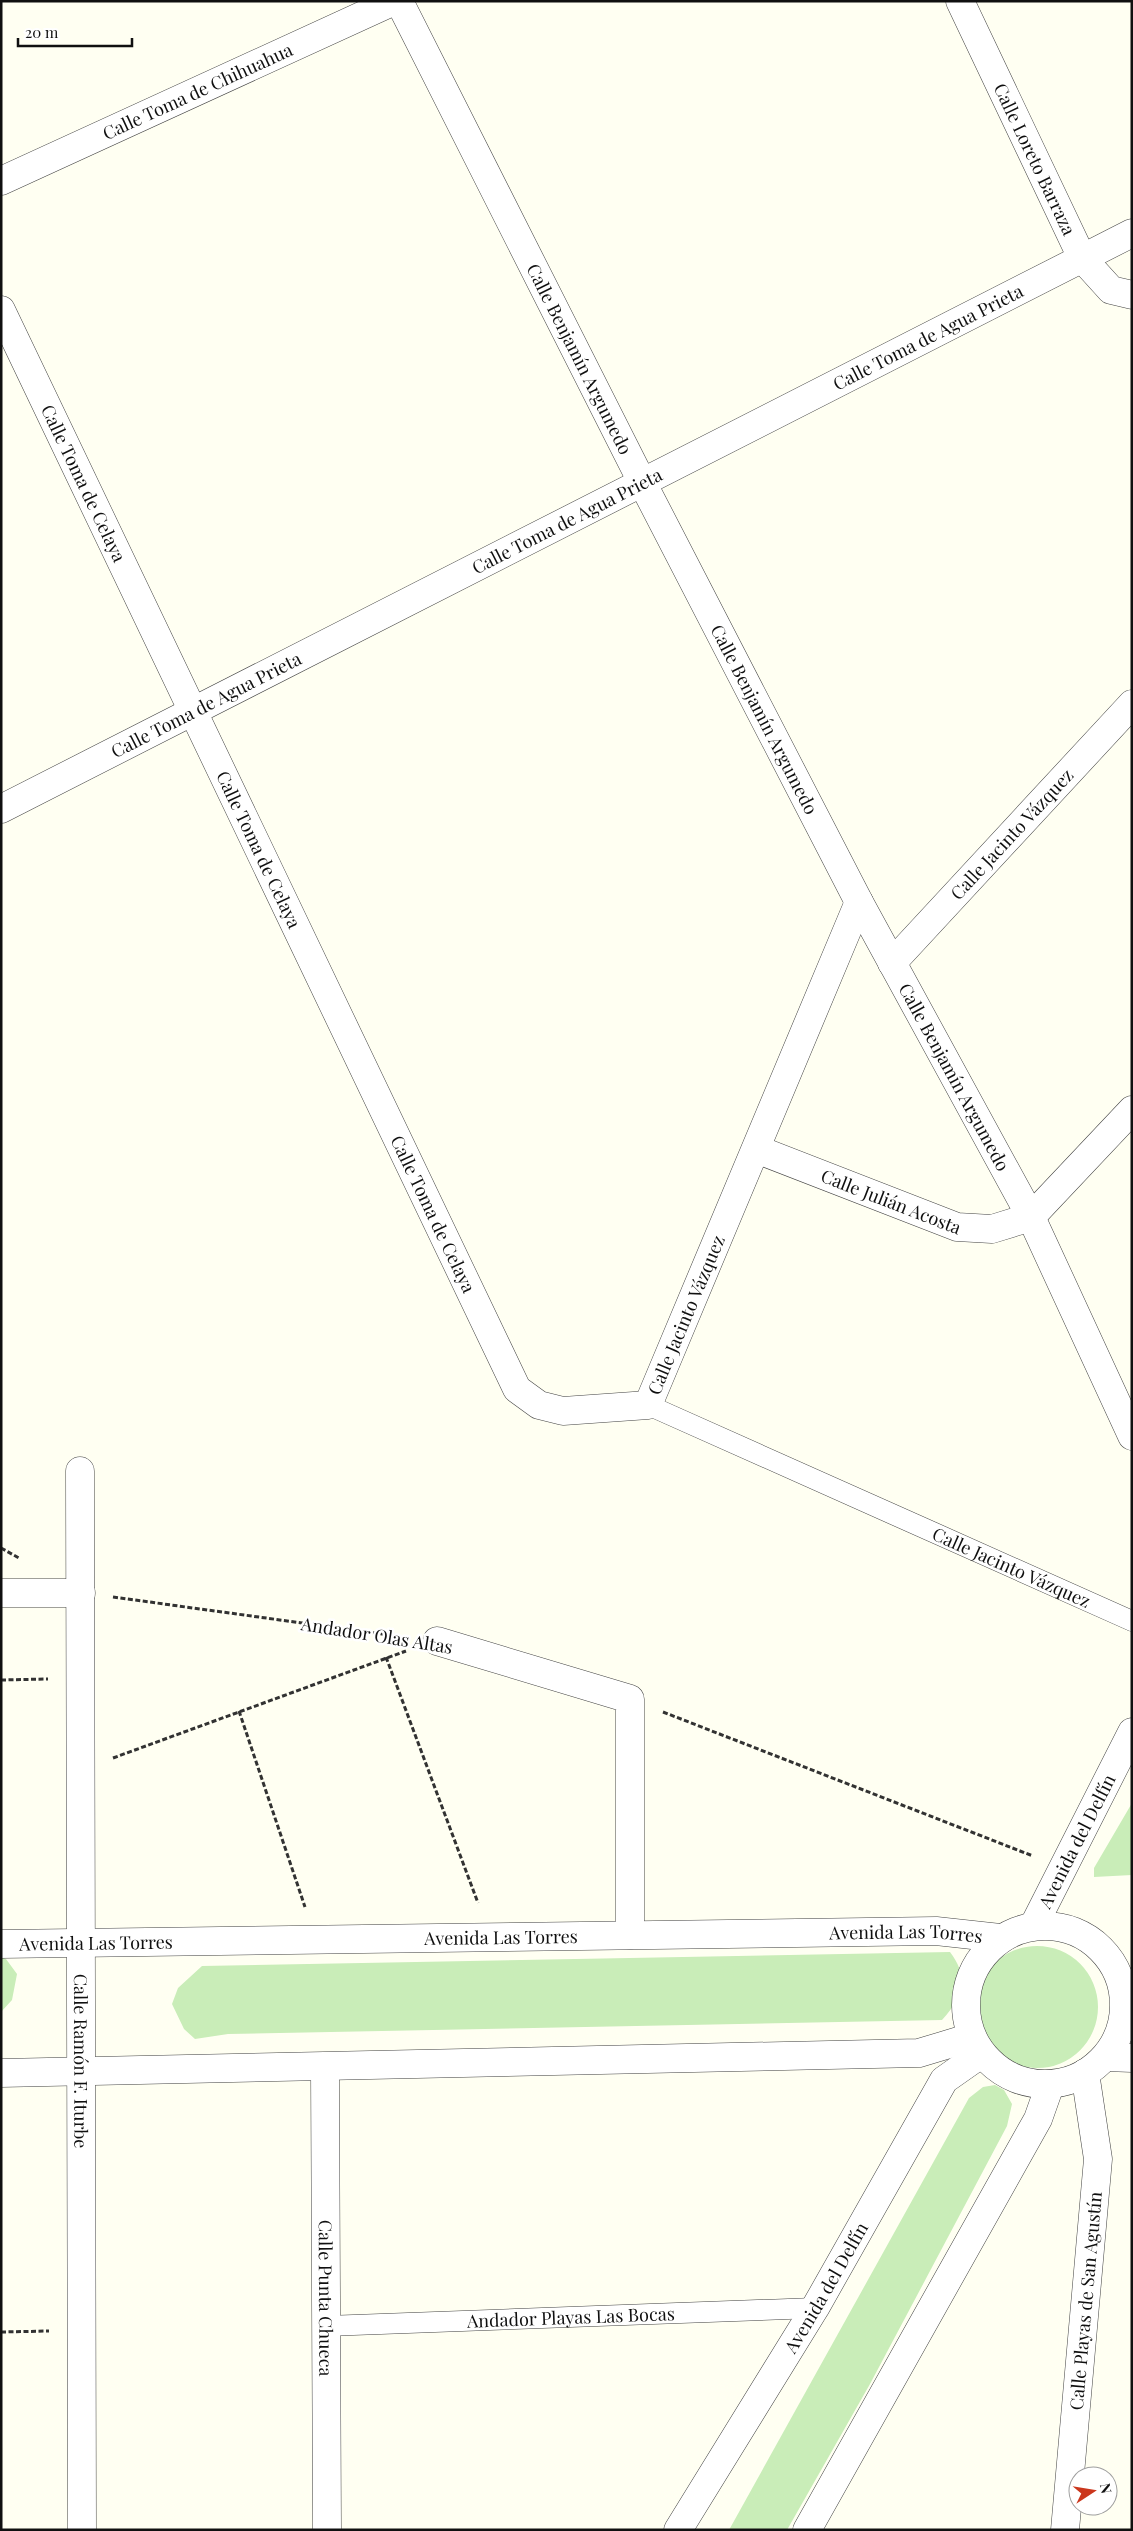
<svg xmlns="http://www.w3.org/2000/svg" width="1133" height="2531" viewBox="0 0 1133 2531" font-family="'Playfair Display',serif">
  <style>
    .green { fill: #c9edb8 }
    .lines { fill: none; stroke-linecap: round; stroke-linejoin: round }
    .service-casing { stroke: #434343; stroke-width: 21 }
    .minor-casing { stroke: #434343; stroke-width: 29 }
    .tertiary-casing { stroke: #434343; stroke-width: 29 }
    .path { stroke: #323232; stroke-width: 3; stroke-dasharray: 5 2.5; stroke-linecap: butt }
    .service { stroke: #fff; stroke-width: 20 }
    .minor { stroke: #fff; stroke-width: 28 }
    .tertiary { stroke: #fff; stroke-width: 28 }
    .labels { text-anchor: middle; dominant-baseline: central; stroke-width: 5; stroke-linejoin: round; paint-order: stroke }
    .street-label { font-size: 18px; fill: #101010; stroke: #fff }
  </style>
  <rect width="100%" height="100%" fill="#fffff2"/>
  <!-- green -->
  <path class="green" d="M1132,1803V1875L1094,1877V1868Z
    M976 2007a61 61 0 1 1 122 0a61 61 0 1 1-122 0Z
    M950,1952C970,1979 963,1996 942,2020L228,2034L195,2039L184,2029L172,2004L178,1988L202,1966Z
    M1,1957L6,1959L17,1974L12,2000L1,2012Z
    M995,2085L1004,2090L1012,2104L1007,2126L870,2384L787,2530H729L969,2098L983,2087Z"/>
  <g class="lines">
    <defs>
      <g id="service">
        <path id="s1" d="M648,1405L1132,1621"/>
        <path id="s2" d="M326,2326L815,2308"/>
      </g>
      <g id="minor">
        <path id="s3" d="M399,1L642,482L859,902L1031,1217L1132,1436"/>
        <path id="s4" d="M960,1L1082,258L1111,290L1132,295"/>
        <path id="s5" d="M1,181L394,1"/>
        <path id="s6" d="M1,310L517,1389L539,1405L563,1411L648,1405L859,902"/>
        <path id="s7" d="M1,809L1132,233"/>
        <path id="s8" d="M892,963L1132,704"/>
        <path id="s9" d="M756,1149L957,1227L992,1229L1031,1217L1132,1110"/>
        <path id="s10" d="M80,1471L82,2530"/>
        <path d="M1,1593H81"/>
        <path d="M437,1641L630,1699V1935"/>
        <path d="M1106,2057L1132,2058"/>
        <path id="s11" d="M325,2067L327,2530"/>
        <path id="s12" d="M1065,2530L1098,2159L1085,2073"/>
      </g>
      <g id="tertiary">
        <path id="s13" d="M1034,1925L1132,1732"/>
        <circle cx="1045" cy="2005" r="79"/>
        <path id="s14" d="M1,1944L936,1931L1000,1938"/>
        <path d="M1,2073L919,2053L972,2037"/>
        <path id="s15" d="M678,2530L815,2308L944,2080L981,2054"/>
        <path d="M807,2530L1038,2119L1050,2085"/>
      </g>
    </defs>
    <!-- service casing -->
    <use href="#service" class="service-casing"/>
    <!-- minor casing -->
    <use href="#minor" class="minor-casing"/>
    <!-- tertiary casing -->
    <use href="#tertiary" class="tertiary-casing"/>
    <!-- path -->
    <path class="path" d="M1,1548L19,1558
      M113,1597L404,1637
      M386,1657L478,1903
      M1,1680L48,1679
      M239,1711L305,1907
      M663,1712L1033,1856
      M113,1758L406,1651
      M1,2332L49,2331"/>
    <!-- service -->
    <use href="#service" class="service"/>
    <!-- minor -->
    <use href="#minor" class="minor"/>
    <!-- tertiary -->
    <use href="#tertiary" class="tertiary"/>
  </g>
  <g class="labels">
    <!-- street labels -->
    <g class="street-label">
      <text stroke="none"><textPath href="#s5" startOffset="216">Calle Toma de Chihuahua</textPath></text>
      <text stroke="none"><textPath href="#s4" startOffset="175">Calle Loreto Barraza</textPath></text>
      <text stroke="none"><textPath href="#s7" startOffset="1040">Calle Toma de Agua Prieta</textPath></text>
      <text stroke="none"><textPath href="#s3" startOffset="401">Calle Benjamín Argumedo</textPath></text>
      <text stroke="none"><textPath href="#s6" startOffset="192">Calle Toma de Celaya</textPath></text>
      <text stroke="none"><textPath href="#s7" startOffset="635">Calle Toma de Agua Prieta</textPath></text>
      <text stroke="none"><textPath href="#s7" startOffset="230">Calle Toma de Agua Prieta</textPath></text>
      <text stroke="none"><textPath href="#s3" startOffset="806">Calle Benjamín Argumedo</textPath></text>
      <text stroke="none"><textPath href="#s8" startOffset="176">Calle Jacinto Vázquez</textPath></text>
      <text stroke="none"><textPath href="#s6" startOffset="598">Calle Toma de Celaya</textPath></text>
      <text stroke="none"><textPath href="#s3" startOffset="1211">Calle Benjamín Argumedo</textPath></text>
      <text stroke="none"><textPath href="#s9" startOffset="145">Calle Julián Acosta</textPath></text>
      <text stroke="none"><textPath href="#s6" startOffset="1002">Calle Toma de Celaya</textPath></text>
      <text stroke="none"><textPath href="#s6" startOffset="1431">Calle Jacinto Vázquez</textPath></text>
      <text stroke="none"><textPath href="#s1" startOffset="398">Calle Jacinto Vázquez</textPath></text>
      <text transform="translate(377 1635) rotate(9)">Andador Olas Altas</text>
      <text stroke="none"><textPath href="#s13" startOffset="94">Avenida del Delfín</textPath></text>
      <text stroke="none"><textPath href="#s14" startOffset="905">Avenida Las Torres</textPath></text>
      <text stroke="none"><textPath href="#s14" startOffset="500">Avenida Las Torres</textPath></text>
      <text stroke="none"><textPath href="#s14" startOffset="95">Avenida Las Torres</textPath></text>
      <text stroke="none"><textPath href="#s10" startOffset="590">Calle Ramón F. Iturbe</textPath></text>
      <text stroke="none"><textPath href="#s15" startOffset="284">Avenida del Delfín</textPath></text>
      <text stroke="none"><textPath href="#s11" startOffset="231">Calle Punta Chueca</textPath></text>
      <text stroke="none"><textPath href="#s12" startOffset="230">Calle Playas de San Agustín</textPath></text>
      <text stroke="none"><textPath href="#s2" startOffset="245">Andador Playas Las Bocas</textPath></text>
    </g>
  </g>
  <!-- border -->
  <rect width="1133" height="2531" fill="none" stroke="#101010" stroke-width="5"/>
  <!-- north arrow -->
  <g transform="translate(1093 2491) rotate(78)"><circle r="24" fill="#ffffff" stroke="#9f9f9f"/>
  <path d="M0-4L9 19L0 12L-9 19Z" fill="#cb371d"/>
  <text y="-8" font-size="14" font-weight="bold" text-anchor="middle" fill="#101010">N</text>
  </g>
  <!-- scale -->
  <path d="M18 38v8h114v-8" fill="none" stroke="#101010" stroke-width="2.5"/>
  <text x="25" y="38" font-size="15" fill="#101010" stroke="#ffffff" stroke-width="4" paint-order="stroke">20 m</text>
</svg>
